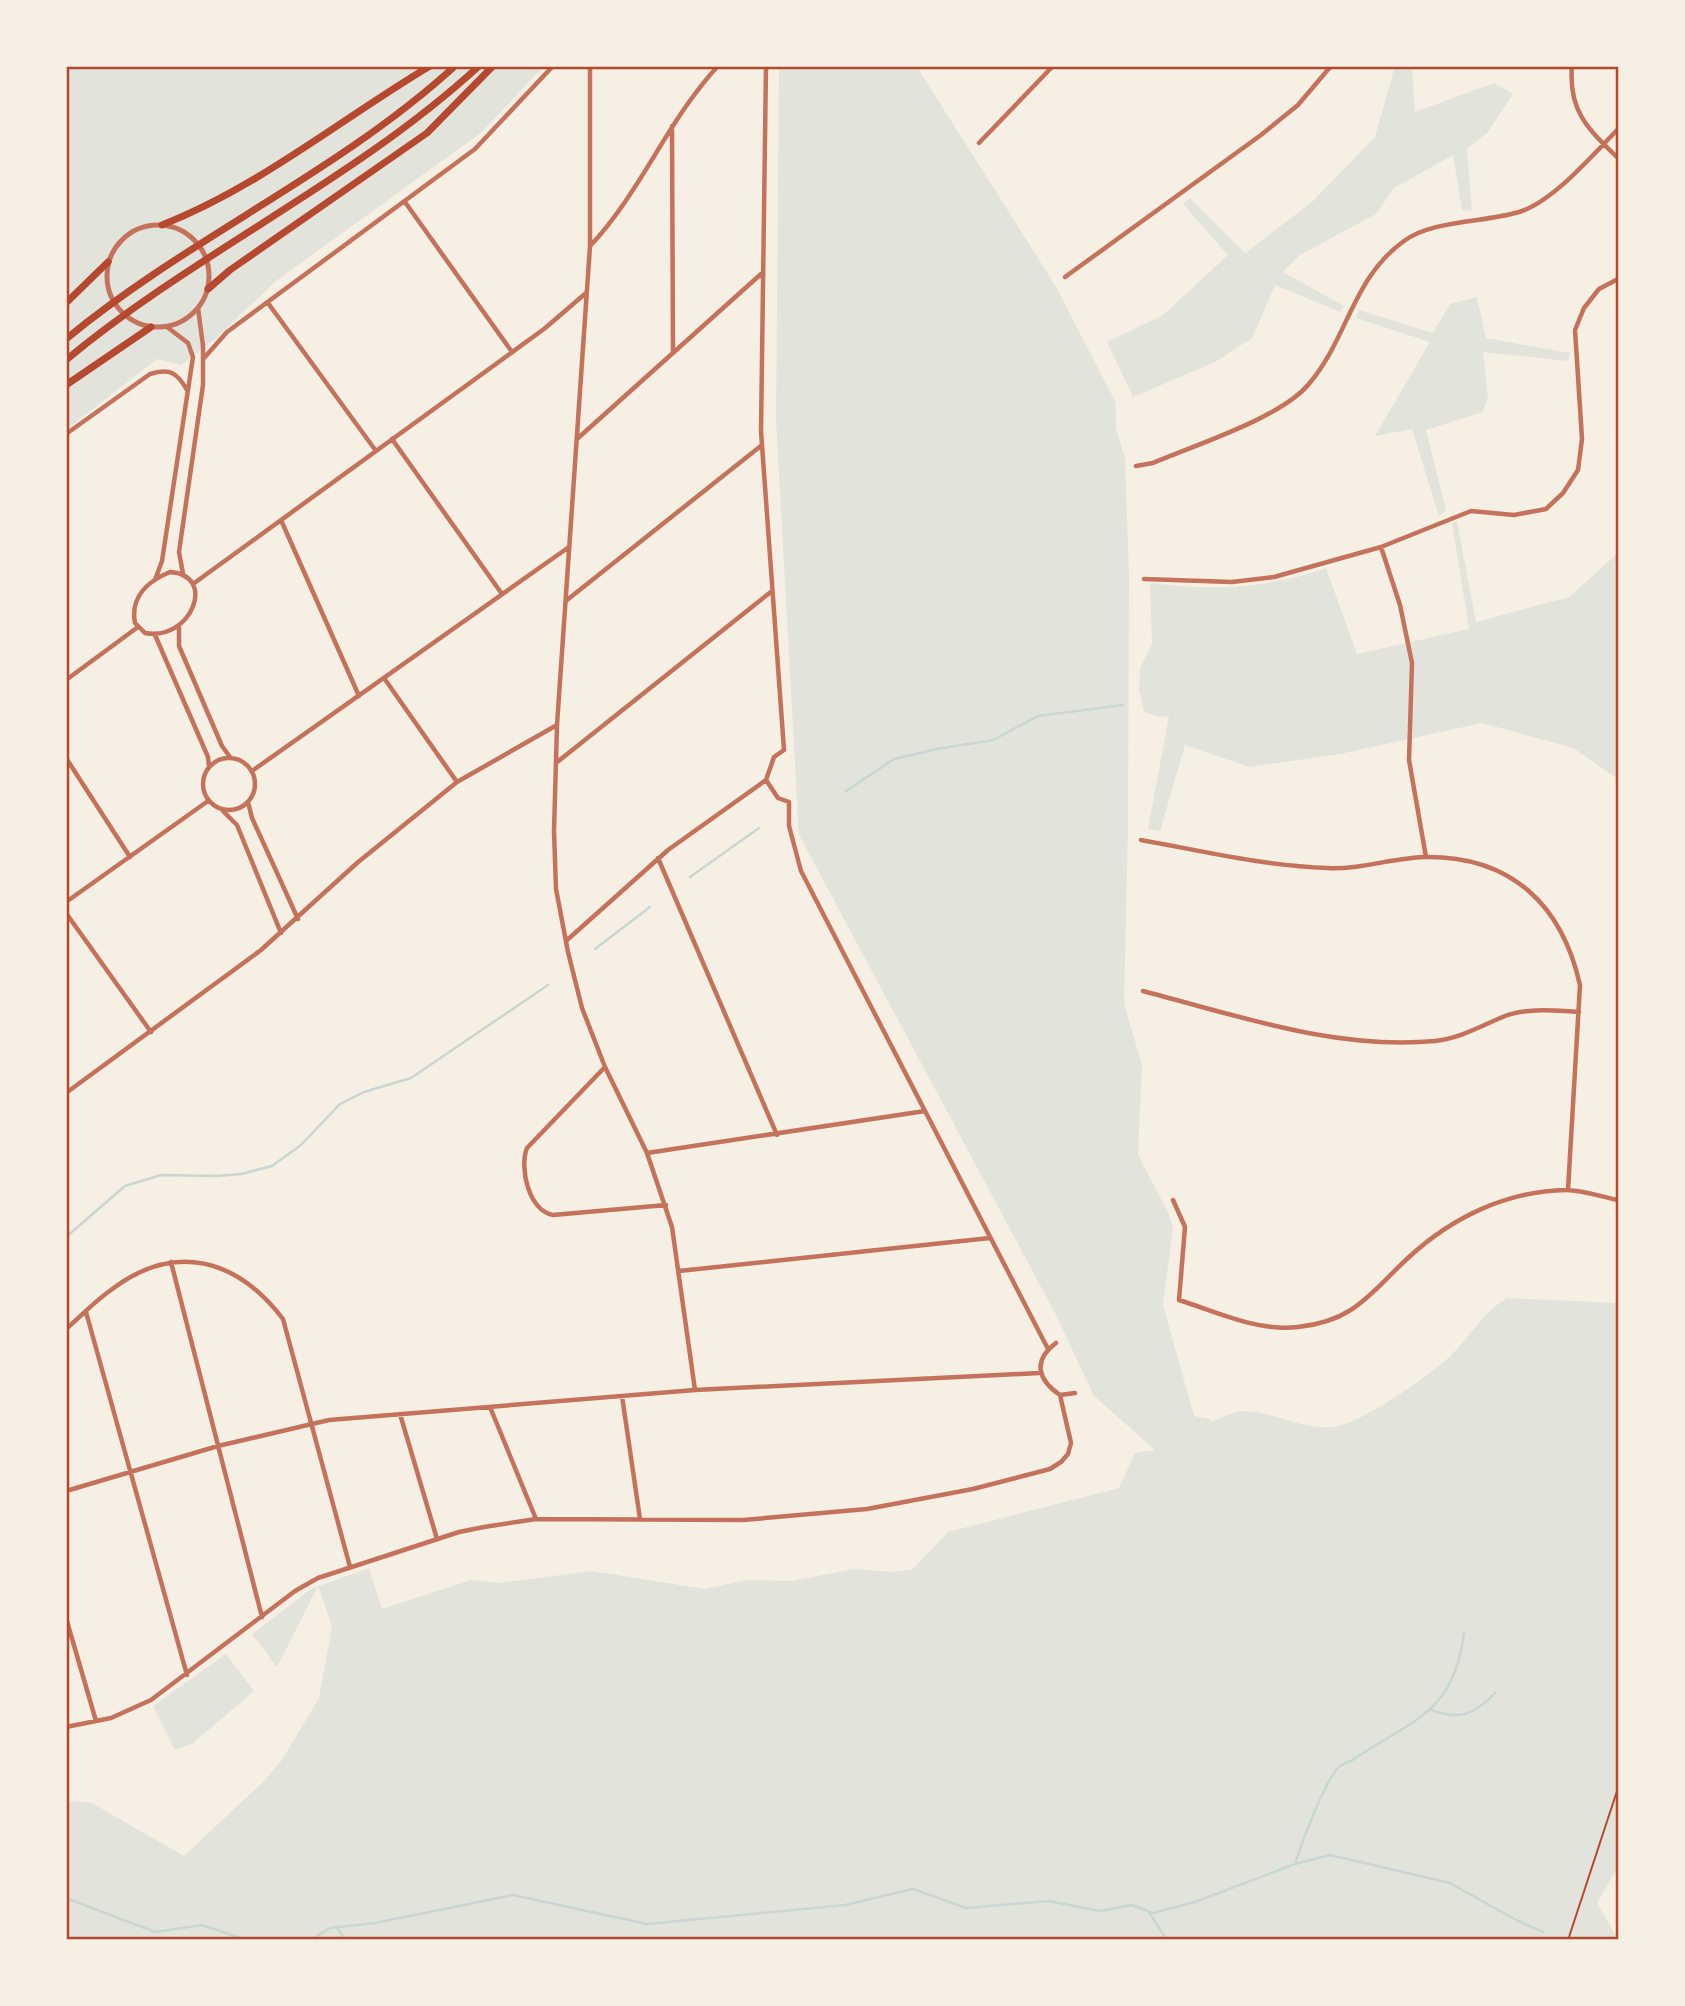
<svg xmlns="http://www.w3.org/2000/svg" width="1685" height="2006" viewBox="0 0 1685 2006" font-family="Helvetica,sans-serif">
  <style>
    .green { fill: #e2e4dc }
    .lines { fill: none; stroke-linecap: round; stroke-linejoin: round }
    .stream { stroke: #c9d6d2; stroke-width: 2.5 }
    .path { stroke: #b5482f; stroke-width: 2 }
    .minor { stroke: #c5725c; stroke-width: 4.5 }
    .tertiary { stroke: #c5725c; stroke-width: 5 }
    .trunk { stroke: #b5482f; stroke-width: 7 }
    .neatline { fill: none; stroke: #b5482f; stroke-width: 2.5 }
  </style>
  <rect width="100%" height="100%" fill="#f6efe4"/>
  <!-- green -->
  <path class="green" d="M1395,66L1412,67L1415,112L1494,83L1513,94L1487,133L1467,149L1472,211L1462,210L1453,155L1394,188L1376,214L1300,255L1283,272L1344,306L1340,312L1275,285L1252,338L1215,362L1133,397L1107,342L1163,315L1228,255L1183,204L1190,198L1245,253L1312,202L1375,137Z
    M67,67H543L482,132L276,281L215,339L181,365L157,359L67,429Z
    M779,67H917L1055,285L1116,403V429L1125,458L1129,575L1128,830L1124,1004L1142,1065L1138,1155L1168,1212L1173,1228L1163,1305L1194,1416L1210,1419V1422C1220,1419 1235,1410 1245,1411C1277,1412 1307,1433 1339,1426C1365,1420 1438,1371 1455,1351C1474,1331 1482,1314 1507,1298L1618,1303V1867L1597,1903L1618,1939H67L66,1801L90,1802L184,1856L262,1783L282,1760L319,1698L332,1626L318,1586L277,1667L252,1634L311,1589L369,1568L382,1609L471,1580L498,1583L592,1571L705,1589L747,1580L791,1581L854,1569L893,1572L913,1569L948,1532L1119,1488L1135,1453L1155,1450L1094,1396L1055,1313L799,835L776,420Z
    M1477,297L1486,338L1570,353L1568,361L1483,352L1488,397L1483,412L1426,430L1446,510L1439,516L1412,429L1375,436L1430,342L1356,318L1359,310L1433,333L1450,304Z
    M1457,521L1476,622L1569,597L1618,553V779L1573,748L1482,723L1340,754L1249,767L1185,745L1160,831L1148,829L1169,716L1160,717L1144,712L1139,689L1140,668L1152,644L1150,583C1213,591 1266,589 1326,568L1357,654L1469,629L1452,523Z
    M226,1654L254,1691L192,1744L175,1750L153,1706Z"/>
  <g class="lines">
    <!-- stream -->
    <path class="stream" d="M846,791L894,759L937,749L993,740L1038,716L1123,705
      M690,877L759,828
      M595,949L650,907
      M66,1237L125,1186L161,1175L217,1176L241,1174L272,1166L301,1145L340,1104L364,1092L411,1078L548,985
      M1429,1709C1459,1721 1474,1715 1495,1693
      M1295,1864C1301,1845 1326,1777 1340,1766C1344,1763 1350,1762 1354,1759C1414,1719 1454,1713 1464,1633
      M66,1898L155,1932L202,1925L247,1940
      M1148,1911L1167,1940
      M337,1928L346,1940
      M311,1940L330,1928L375,1923L513,1895L647,1924L845,1905L913,1889L966,1908L1049,1901L1100,1911L1132,1905L1153,1913L1195,1902L1295,1864L1330,1855L1450,1883L1516,1920L1543,1932"/>
    <!-- path -->
    <path class="path" d="M1568,1940L1618,1788"/>
    <!-- minor -->
    <path class="minor" d="M766,66L761,431L784,750L774,757L766,780L778,798L789,802V826L801,871L1048,1349
      M1572,66C1568,111 1588,129 1618,158
      M672,126L673,352
      M979,143L1053,66
      M405,202L512,352
      M590,246V66
      M1065,277L1261,135L1298,105L1331,66
      M268,303L376,451
      M204,358L227,332L475,149L553,66
      M66,434L150,374C169,368 177,372 187,390
      M392,439L502,594
      M577,439L761,274
      M1136,466L1153,463C1195,445 1280,418 1308,385C1348,339 1352,278 1404,241C1434,219 1487,223 1522,211C1555,199 1594,154 1618,129
      M281,520L359,696
      M1381,547L1400,605L1412,663L1409,760L1426,857
      M170,572C218,575 191,642 145,633L135,623C130,597 148,581 170,572Z
      M183,574L179,552L203,385V346L198,308
      M1144,579L1232,582L1274,577L1381,547L1471,511L1514,515L1546,509L1563,493L1578,470L1582,439L1575,330L1584,308L1599,289L1618,279
      M155,580L162,561L193,357L188,343L167,327
      M193,584L544,329L586,293
      M567,600L762,445
      M179,627V646L222,746L230,757
      M155,635L208,757L209,766
      M384,678L457,782
      M66,680L138,627
      M203 784a26 26 0 1 1 52 0a26 26 0 1 1-52 0Z
      M66,758L130,857
      M556,763L772,591
      M252,771L569,547
      M248,802L252,818L298,919
      M223,811L237,825L281,933
      M1141,840C1202,851 1265,866 1327,868C1361,870 1394,857 1428,857C1512,857 1562,905 1580,985L1568,1190
      M658,858L777,1135
      M66,902L208,801
      M66,913L151,1032
      M566,941L668,850L766,780
      M1143,991C1239,1016 1335,1050 1435,1041C1461,1038 1481,1026 1505,1016C1526,1008 1556,1010 1579,1012
      M605,1067L527,1148C519,1168 529,1211 553,1215L666,1205
      M66,1093L261,950L357,863L457,782L557,725
      M647,1153L925,1111
      M1173,1200L1185,1227L1179,1300C1217,1312 1259,1332 1298,1327C1355,1321 1370,1293 1408,1258C1451,1218 1506,1191 1566,1190C1583,1190 1602,1197 1618,1200
      M171,1262L262,1617
      M679,1271L990,1238
      M86,1312L187,1675
      M66,1329C81,1316 95,1301 111,1290C175,1241 237,1259 283,1319L350,1567
      M1056,1343C1032,1361 1038,1380 1060,1395L1075,1393
      M695,1390L672,1227L647,1153L605,1067L582,1008L568,952L556,889L554,831L557,725L590,246C641,192 667,121 718,66
      M622,1396L640,1519
      M490,1407L536,1519
      M400,1414L437,1539
      M66,1491L218,1446L329,1420L695,1390L1039,1373
      M66,1618L96,1721
      M66,1727L111,1718L151,1700L295,1591L318,1578L459,1532L484,1527L536,1519L743,1520L867,1509L973,1489L1050,1469L1061,1462L1068,1454L1071,1443L1060,1395"/>
    <!-- tertiary -->
    <path class="tertiary" d="M107 276a51 51 0 1 1 102 0a51 51 0 1 1-102 0Z"/>
    <!-- trunk -->
    <path class="trunk" d="M162,225C259,187 341,119 430,66
      M208,289L230,270L427,133L493,66
      M66,303L108,262
      M66,339C188,238 338,173 455,66
      M66,360C196,252 354,181 479,66
      M66,385L151,327"/>
  </g>
  <!-- border -->
  <rect width="1685" height="2006" fill="none" stroke="#f6efe4" stroke-width="136"/>
  <rect x="68" y="68" width="1549" height="1870" class="neatline"/>
</svg>
